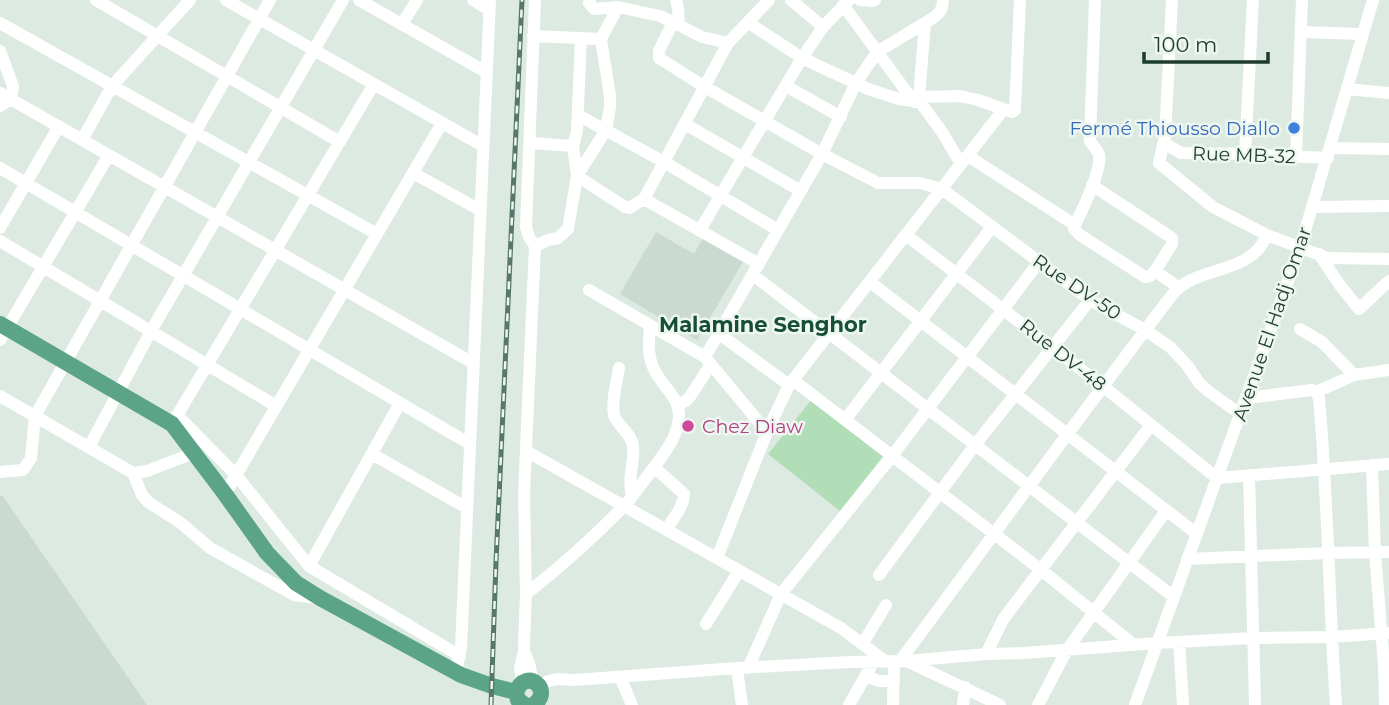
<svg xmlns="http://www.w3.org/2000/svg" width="1389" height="705" viewBox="0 0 1389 705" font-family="Montserrat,sans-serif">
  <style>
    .built { fill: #cadad0 }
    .green { fill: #b2deb7 }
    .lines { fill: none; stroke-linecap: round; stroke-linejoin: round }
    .minor { stroke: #fff; stroke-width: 12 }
    .major { stroke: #5ca487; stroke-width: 16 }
    .rail-casing { stroke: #567769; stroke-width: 5 }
    .rail { stroke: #edf7f0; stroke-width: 2.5; stroke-dasharray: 8; stroke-linecap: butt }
    .shop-dot { fill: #3f7fe0; stroke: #edf7f0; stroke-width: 2.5 }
    .hotel-dot { fill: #d1479c; stroke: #edf7f0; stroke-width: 2.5 }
    .labels { text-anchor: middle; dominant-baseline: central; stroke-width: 5; stroke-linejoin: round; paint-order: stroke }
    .shop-label { font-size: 19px; fill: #366cbe; stroke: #edf7f0; text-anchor: end }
    .street-label { font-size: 19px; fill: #1d3b2e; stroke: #edf7f0 }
    .hotel-label { font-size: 19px; fill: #b23c85; stroke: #edf7f0; text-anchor: start }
    .neighbourhood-label { font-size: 21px; font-weight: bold; fill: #174e38; stroke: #edf7f0 }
  </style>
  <rect width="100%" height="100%" fill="#dceae2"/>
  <!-- built -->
  <path class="built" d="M707,231L747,255L697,340L620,294L656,232L694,254Z
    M2,495L147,705H0V496Z"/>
  <!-- green -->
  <path class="green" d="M812,399L883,456L840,511L768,454Z"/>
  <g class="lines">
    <!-- minor -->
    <path class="minor" d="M96,0L340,142
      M226,0L483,146
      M359,0L486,72
      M473,0L489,10
      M590,0L589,3L594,9L618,7L660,16L679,25L678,8L676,0
      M791,0L823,27
      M860,0L872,1L875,0
      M943,0C943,13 935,17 925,23L919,97L920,102L942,132L961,164
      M1172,0L1165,136L1159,163L1213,207L1267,235
      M843,5L914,102
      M673,22L659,51V58L705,87L822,154L878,183H920L942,189L1090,300L1145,330L1170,347L1187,365L1200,384L1208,391L1240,414
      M0,23L377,234
      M749,23L802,58L868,89L899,99L920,102
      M402,24L417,0
      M679,25L702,37L728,43
      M1301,32L1363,34
      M533,36L601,39
      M0,51L13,86L11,99L0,106
      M786,86L841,117
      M1347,89L1389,93
      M0,93L473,363
      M919,97L960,96L978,100L1012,112L1015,110L1020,0
      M578,115L664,162L778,230
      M685,124L801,191
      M82,140L112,86L190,0
      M530,143L573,146L577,131L581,38
      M1164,143L1181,153L1245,154L1328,158
      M573,146L577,176L625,207L629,208L644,199L728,43L769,0
      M1330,148L1389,149
      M1245,154L1253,0
      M968,156L1075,225C1082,210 1102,171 1099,155C1098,150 1092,145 1090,141L1095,0
      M1296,157L1302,0
      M0,168L470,444
      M413,173L480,210
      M1092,185L1172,238V244L1155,271L1178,287
      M644,199L759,264
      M1313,207L1389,206
      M1075,225L1074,229L1080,235L1145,277L1150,276L1155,271
      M0,228L59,126
      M700,230L802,58L823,27L849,0
      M906,235L1104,387L1217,478L1389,464
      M0,241L276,406
      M535,246L548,240L558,238L568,229L577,176L606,130L610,107V96L601,39L618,7
      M1319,254L1339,284L1359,309L1389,281
      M753,275L1174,597
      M870,282L1197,534
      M589,290L705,357L767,432
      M1300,329L1322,342L1354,375
      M718,333L789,385
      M0,340L109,155
      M705,357L822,154L856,83L877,52L925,23
      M619,368C617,380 610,407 615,418C621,428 631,434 633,446C635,464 627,475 632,496
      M793,380L1040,569L1134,645
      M1316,392L1319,398C1328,500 1329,603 1336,705
      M0,396L133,473
      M1247,398L1312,390L1316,392L1354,375L1389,370
      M678,405L687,400L691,395L711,364
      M177,415L236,475L309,566L460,656
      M845,420L992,227
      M172,424L374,84
      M89,447L151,331L343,0
      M526,451L841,628L885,661
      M194,453L147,471L133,473L142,495L148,502L181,523L210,548L294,595L317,598
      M372,454L467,508
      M1372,465L1375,553L1384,665L1385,705
      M654,467L684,494C684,506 673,519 666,530
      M0,472L23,470L31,458L35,416L270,0
      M1249,475L1255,705
      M225,494L442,123
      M717,558L767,432L789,385L1003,110
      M1187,559L1327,553L1389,552
      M309,566L400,403
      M879,575L975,445L1090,300
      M526,594C559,568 592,539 622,508C633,497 642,483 652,470C665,452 679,437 679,413C678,396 659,383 653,367C647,353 649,340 650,325
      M706,624L739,571
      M1179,642L1183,705
      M863,643L886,605
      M986,654L1004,618L1151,425
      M900,661C991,539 1080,415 1172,295C1196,264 1250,277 1267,235L1328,258L1389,259
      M909,662L1000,705
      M737,668L742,705
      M748,668L781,594L892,456L1039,262
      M456,672L461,648L490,0
      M865,676L879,681H894
      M620,677L632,705
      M533,681L529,663L524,651V643L526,594L524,494L535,246L529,237L526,227L535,0
      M522,682L520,668L524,651
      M538,684L557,679L575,680L737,668L850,662L907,661L986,654L1024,653L1157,643L1254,638L1331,637L1389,633
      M849,705L874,661
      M893,705L894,661
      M963,705L965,687
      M1038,705L1067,650L1166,511
      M1135,705L1300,248L1373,0"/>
    <!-- major -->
    <path class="major" d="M0,324L172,424L225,494L267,553L296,583L320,598L461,675L492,686L516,692
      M525,705L518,700L516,692C526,666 555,691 533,705"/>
    <defs>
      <path id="rail" d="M491,705L496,562L522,0"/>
    </defs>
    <!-- rail casing -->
    <use href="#rail" class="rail-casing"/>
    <!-- rail -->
    <use href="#rail" class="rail"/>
  </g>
  <!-- markers -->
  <circle class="shop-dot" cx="1294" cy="128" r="7"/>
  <circle class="hotel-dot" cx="688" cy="426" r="7"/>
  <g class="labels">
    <!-- shop labels -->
    <g class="shop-label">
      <text x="1280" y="128">Fermé Thiousso Diallo</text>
    </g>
    <!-- street labels -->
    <g class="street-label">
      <text transform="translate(1244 155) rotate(2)">Rue MB-32</text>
      <text transform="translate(1077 287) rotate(34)">Rue DV-50</text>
      <text transform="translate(1272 324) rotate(-71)">Avenue El Hadj Omar</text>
      <text transform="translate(1063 355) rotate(38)">Rue DV-48</text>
    </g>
    <!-- hotel labels -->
    <g class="hotel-label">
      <text x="702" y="426">Chez Diaw</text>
    </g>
    <!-- neighbourhood labels -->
    <g class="neighbourhood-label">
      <text x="763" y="324">Malamine Senghor</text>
    </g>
  </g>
  <!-- scale -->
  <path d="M1144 52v10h124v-10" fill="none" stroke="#1d3b2e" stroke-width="3.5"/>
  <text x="1154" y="52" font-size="21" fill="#1d3b2e" stroke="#edf7f0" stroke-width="5" paint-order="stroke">100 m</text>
</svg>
